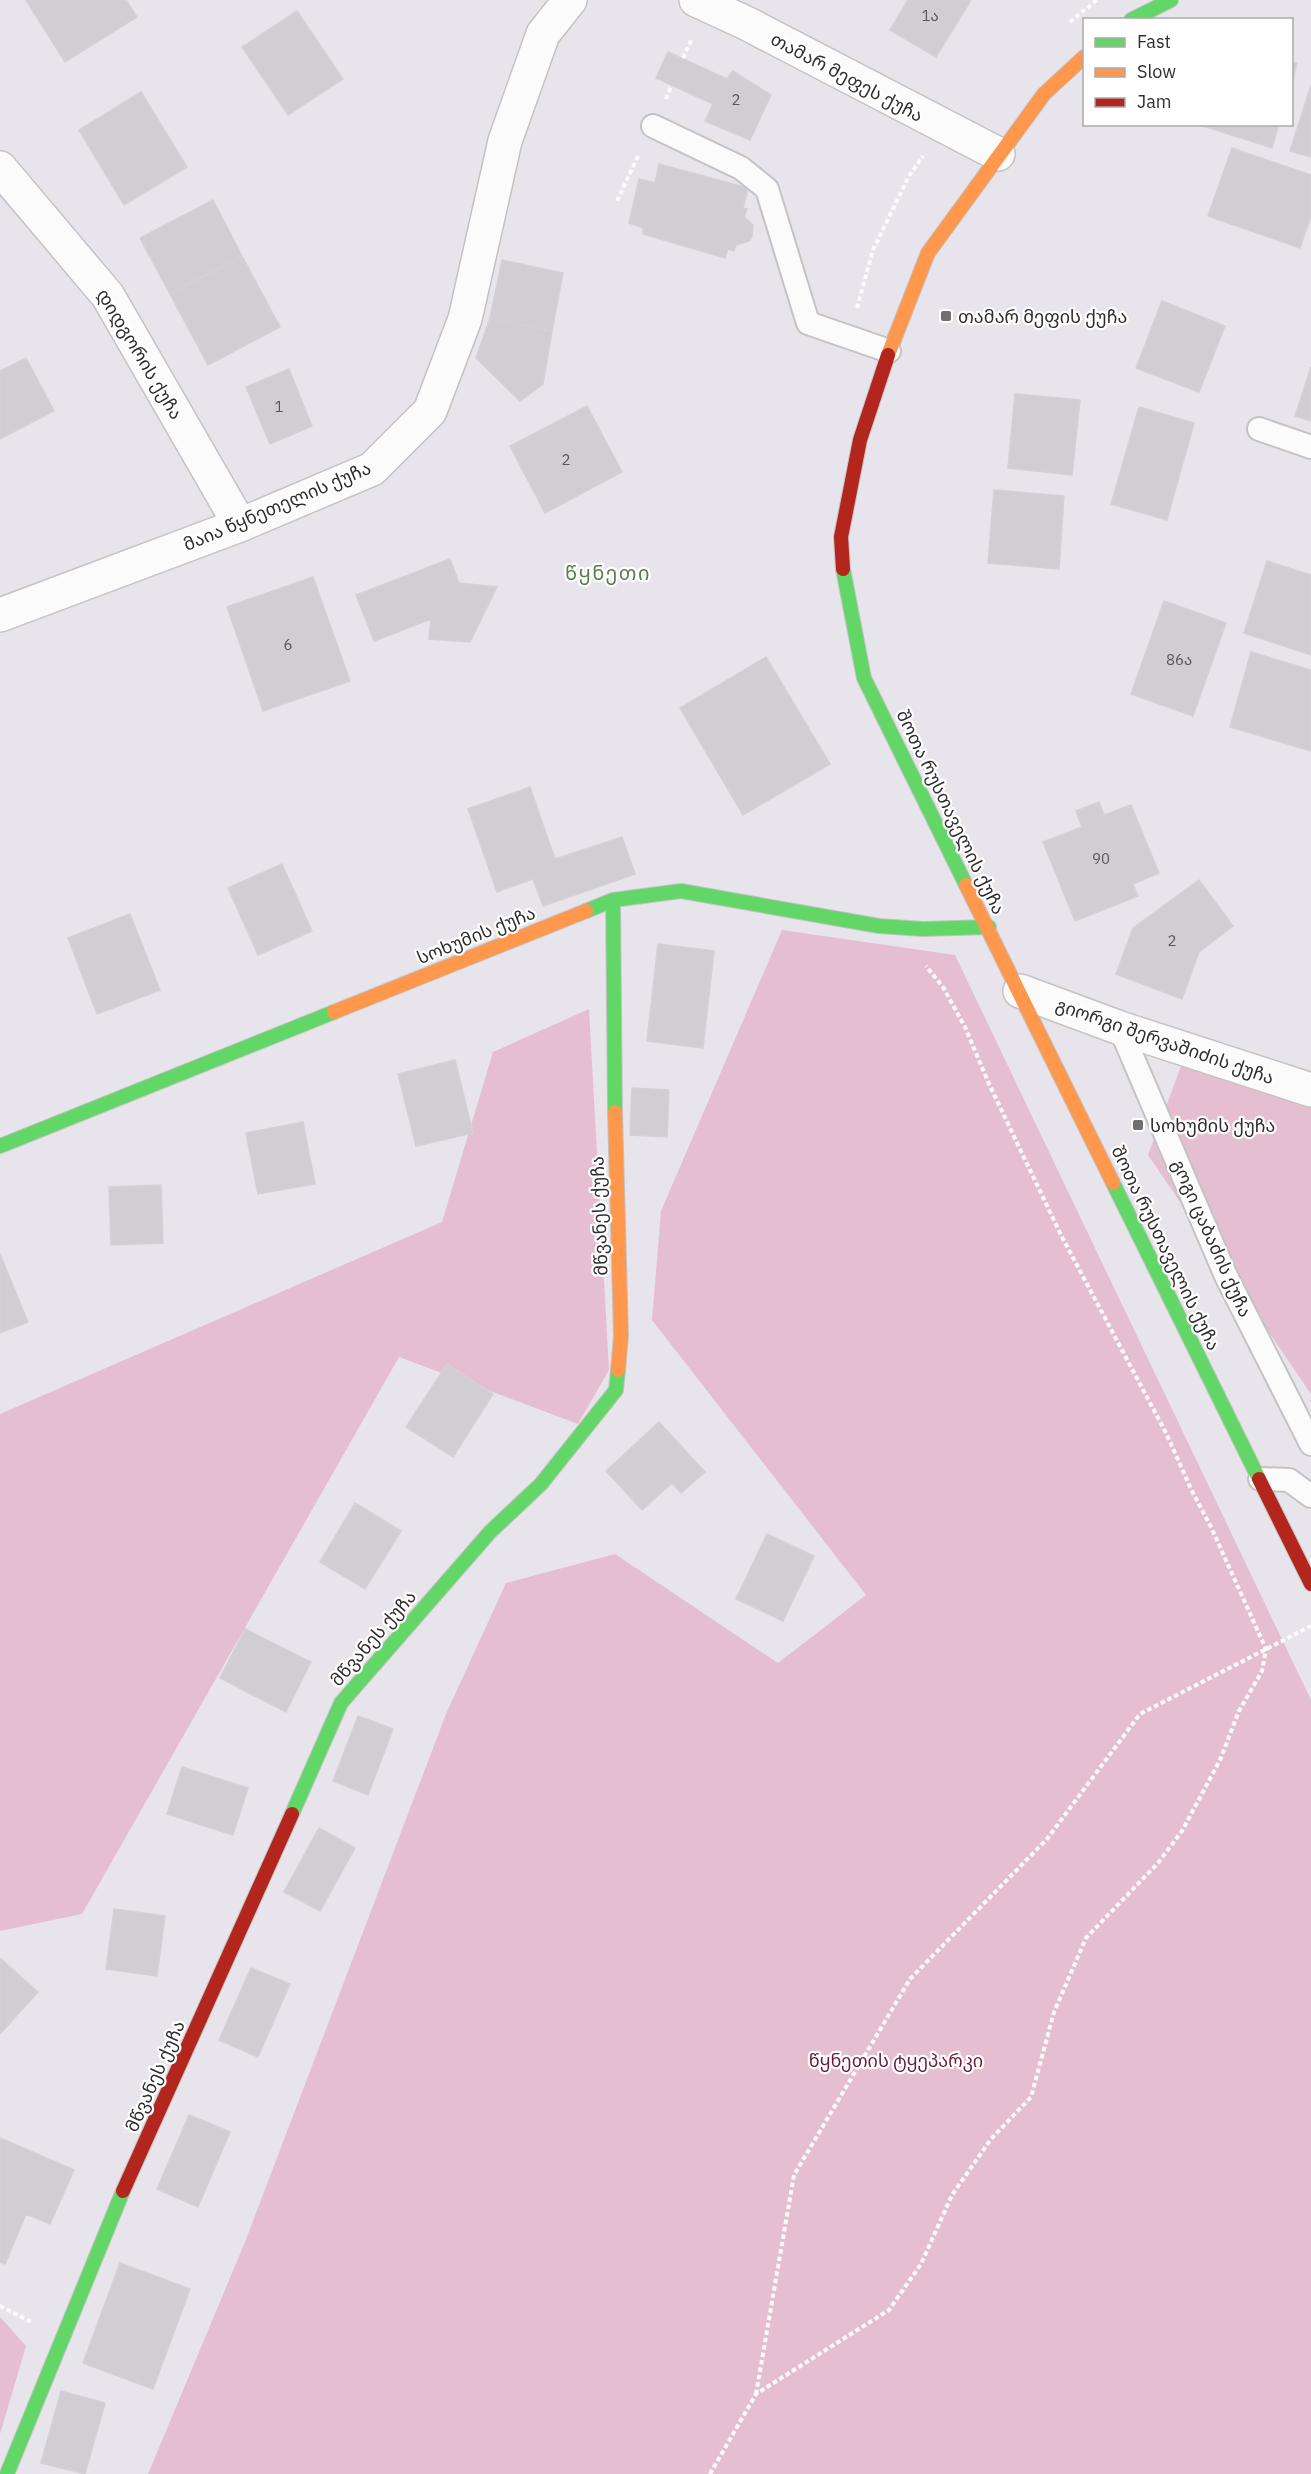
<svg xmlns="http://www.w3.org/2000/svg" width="1311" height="2474" viewBox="0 0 1311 2474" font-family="'IBM Plex Sans','Noto Sans Georgian',sans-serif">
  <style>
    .green { fill: #e5bfd1 }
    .building { fill: #d1ced3; stroke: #d4d0d6; stroke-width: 1.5 }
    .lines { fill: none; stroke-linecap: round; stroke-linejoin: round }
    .lane-casing { stroke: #c3c3c4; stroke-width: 26 }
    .street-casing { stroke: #c3c3c4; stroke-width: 36 }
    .fast-casing { stroke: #c3c3c4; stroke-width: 16 }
    .slow-casing { stroke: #c3c3c4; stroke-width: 16 }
    .jam-casing { stroke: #c3c3c4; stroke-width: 16 }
    .path { stroke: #fcfbfc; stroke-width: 4; stroke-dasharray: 4.5 3; stroke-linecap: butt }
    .lane { stroke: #fcfbfc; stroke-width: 22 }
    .street { stroke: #fcfbfc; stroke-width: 33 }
    .fast { stroke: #63d668; stroke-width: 14 }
    .slow { stroke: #ff974d; stroke-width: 14 }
    .jam { stroke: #b3261e; stroke-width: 14 }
    .poi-dot { fill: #6f6e70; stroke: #fff; stroke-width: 2 }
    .labels { text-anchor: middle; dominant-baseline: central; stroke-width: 4.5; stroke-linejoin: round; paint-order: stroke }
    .number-label { font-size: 15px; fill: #585859 }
    .street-label { font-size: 18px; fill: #2e2e2e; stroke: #fff }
    .poi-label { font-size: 18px; fill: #2e2e2e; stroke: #fff; text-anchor: start }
    .park-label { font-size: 18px; fill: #6b1e33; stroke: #fff }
    .neighbourhood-label { font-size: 20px; letter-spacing: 1.5px; fill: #5b7e4f; stroke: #fff }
  </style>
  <rect width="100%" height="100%" fill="#e8e4eb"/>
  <!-- green -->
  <path class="green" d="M782,930L955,955L1311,1700V2474H148L245,2242L446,1714L506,1583L615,1554L778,1663L866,1595L652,1320L661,1211Z
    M589,1009L609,1370L578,1424L399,1357L82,1914L0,1931V1414L442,1222L493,1052Z
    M1187,1050L1311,1104V1394L1148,1155Z
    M0,2317L26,2346L0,2434Z"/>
  <!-- building -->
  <path class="building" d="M26,0H126L137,17L65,62Z
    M908,0H971L936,57L890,30Z
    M297,11L343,79L288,115L242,47Z
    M668,52L727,79L733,71L771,95L750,140L705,121L713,104L656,78Z
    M1292,62L1297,63L1292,83Z
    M1311,85V157L1290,151Z
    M141,92L187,167L124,205L79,130Z
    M1197,124H1279L1272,148Z
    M1232,148L1311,175V216L1300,248L1208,216Z
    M659,164L748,188L743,208L747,209L744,217L753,225L752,237L749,241L736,245L734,251L728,249L725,258L643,234V228L629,223L639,179L655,183Z
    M213,200L242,256L170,294L140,238Z
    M242,256L280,327L208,365L170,294Z
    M502,260L563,273L552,331L490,318Z
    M1162,301L1225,326L1199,392L1136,368Z
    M490,318L552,331L543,384L520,401L476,358Z
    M26,358L54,411L0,439V371Z
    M1311,367V421L1295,416Z
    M289,369L312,426L270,444L246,387Z
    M1015,394L1080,400L1072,475L1008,468Z
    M587,406L622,472L545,513L510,446Z
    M1139,407L1194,423L1167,520L1111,504Z
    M994,490L1064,496L1059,569L988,563Z
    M450,559L459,583L497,587L470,642L429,639L431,619L374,641L356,595Z
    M1267,561L1311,575V655L1244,633Z
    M313,577L350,681L263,711L227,607Z
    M1164,601L1226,623L1193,716L1131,694Z
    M1251,652L1311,670V751L1230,727Z
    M766,657L830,764L743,815L680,708Z
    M530,787L555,859L622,837L635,874L543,906L533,879L497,892L468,809Z
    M1099,802L1104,815L1131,805L1159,873L1133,884L1138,896L1075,921L1043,842L1082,827L1076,811Z
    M282,864L312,931L258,955L228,888Z
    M1199,880L1233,926L1199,952L1182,999L1116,974L1133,928Z
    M130,914L160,990L97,1014L68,938Z
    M658,944L714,951L703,1048L647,1041Z
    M455,1060L473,1133L416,1146L398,1074Z
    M632,1088L669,1090L667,1137L630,1135Z
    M303,1122L315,1184L258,1194L246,1133Z
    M161,1185L163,1243L111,1245L109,1187Z
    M0,1254L28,1322L0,1333Z
    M447,1364L493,1394L453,1457L406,1427Z
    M659,1422L705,1472L681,1493L672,1483L642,1510L606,1471Z
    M355,1503L401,1531L365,1589L320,1562Z
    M767,1534L814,1556L783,1621L736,1599Z
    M245,1629L311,1662L286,1712L220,1678Z
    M358,1716L393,1729L368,1795L333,1781Z
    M182,1767L248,1788L233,1835L167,1814Z
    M319,1828L355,1848L320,1911L284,1892Z
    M114,1909L165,1916L157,1976L106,1969Z
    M0,1958L38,1992L0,2034Z
    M251,1968L290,1984L258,2057L219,2040Z
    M189,2115L230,2132L198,2207L157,2189Z
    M0,2138L74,2170L50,2224L26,2214L5,2264L0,2262Z
    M120,2263L190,2289L153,2389L83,2363Z
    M61,2391L105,2403L85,2474L41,2463Z"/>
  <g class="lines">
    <defs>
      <path id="lane" d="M653,126L741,168L767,189L808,323L889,351
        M1259,429L1311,447
        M1120,1028L1226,1276L1311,1444
        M1260,1479L1289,1480L1311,1496"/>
      <path id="street" d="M696,0L746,23L998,154
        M0,168L108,296L240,525
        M0,615L240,525L372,469L430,411L465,319L505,141L543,34L570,0
        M1020,991L1120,1028L1311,1090"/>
      <path id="fast" d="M1131,20L1171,0
        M843,569L864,678L966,885
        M613,900L615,1112
        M586,911L613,900L681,891L879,926L923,929L989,927
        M0,1146L334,1012
        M1113,1183L1259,1479
        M292,1814L341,1703L490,1532L541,1484L616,1390L618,1370
        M7,2474L123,2191"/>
      <path id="slow" d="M888,355L928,253L1044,94L1084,57
        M966,885L1113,1183
        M334,1012L586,911
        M615,1112L621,1336L618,1370"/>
      <path id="jam" d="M843,569L841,537L860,440L888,355
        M1259,1479L1311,1584
        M123,2191L292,1814"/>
    </defs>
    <!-- lane casing -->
    <use href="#lane" class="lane-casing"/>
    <!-- street casing -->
    <use href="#street" class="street-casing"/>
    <!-- fast casing -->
    <use href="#fast" class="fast-casing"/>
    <!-- slow casing -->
    <use href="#slow" class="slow-casing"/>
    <!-- jam casing -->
    <use href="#jam" class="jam-casing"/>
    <!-- path -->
    <path class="path" d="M1070,22L1097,0
      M683,58L692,38
      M666,99L671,86
      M617,201L639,154
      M857,308L873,250L909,176L923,156
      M0,2306L31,2322
      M756,2394L794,2175L910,1979L1047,1839L1140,1714L1311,1626
      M710,2474L756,2394L889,2310L921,2264L952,2195L991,2139L1031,2097L1054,2012L1086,1938L1158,1863L1182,1831L1220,1760L1239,1711L1262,1671L1266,1649L1211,1527L1192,1491L1166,1433L1061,1235L989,1084L965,1027L943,987L926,966"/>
    <!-- lane -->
    <use href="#lane" class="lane"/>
    <!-- street -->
    <use href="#street" class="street"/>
    <!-- fast -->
    <use href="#fast" class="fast"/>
    <!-- slow -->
    <use href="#slow" class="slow"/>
    <!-- jam -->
    <use href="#jam" class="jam"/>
  </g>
  <!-- markers -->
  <g class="poi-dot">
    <rect x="940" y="310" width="12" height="12" rx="3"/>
    <rect x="1132" y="1119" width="12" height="12" rx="3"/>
  </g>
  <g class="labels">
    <!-- number labels -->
    <g class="number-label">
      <text x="930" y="15">1ა</text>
      <text x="736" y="99">2</text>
      <text x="279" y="406">1</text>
      <text x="566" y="459">2</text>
      <text x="288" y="644">6</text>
      <text x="1179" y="659">86ა</text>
      <text x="1101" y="858">90</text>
      <text x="1172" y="940">2</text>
    </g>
    <!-- street labels -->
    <g class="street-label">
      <text transform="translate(847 77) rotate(28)">თამარ მეფეს ქუჩა</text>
      <text transform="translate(140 354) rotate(59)">დიდგორის ქუჩა</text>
      <text transform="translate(277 506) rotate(-23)">მაია წყნეთელის ქუჩა</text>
      <text transform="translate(951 812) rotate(64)">შოთა რუსთაველის ქუჩა</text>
      <text transform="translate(476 935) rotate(-22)">სოხუმის ქუჩა</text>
      <text transform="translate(1165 1041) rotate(19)">გიორგი შერვაშიძის ქუჩა</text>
      <text transform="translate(599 1216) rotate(-92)">მწვანეს ქუჩა</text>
      <text transform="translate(1212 1238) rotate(66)">გოგი ცაბაძის ქუჩა</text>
      <text transform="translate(1166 1248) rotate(64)">შოთა რუსთაველის ქუჩა</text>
      <text transform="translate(373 1638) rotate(-49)">მწვანეს ქუჩა</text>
      <text transform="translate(155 2076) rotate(-66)">მწვანეს ქუჩა</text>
    </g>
    <!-- poi labels -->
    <g class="poi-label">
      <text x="958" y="316">თამარ მეფის ქუჩა</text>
      <text x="1150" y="1125">სოხუმის ქუჩა</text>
    </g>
    <!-- park labels -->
    <g class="park-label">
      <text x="896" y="2060">წყნეთის ტყეპარკი</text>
    </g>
    <!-- neighbourhood labels -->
    <g class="neighbourhood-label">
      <text x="608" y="572">წყნეთი</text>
    </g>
  </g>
  <!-- legend -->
  <rect x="1083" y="18" width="210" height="108" fill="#ffffff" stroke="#ababab" stroke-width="1.5"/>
  <rect x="1095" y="38" width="30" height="9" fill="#63d668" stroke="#ababab" stroke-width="1.5"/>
  <text x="1137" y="48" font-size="18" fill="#2e2e2e">Fast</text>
  <rect x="1095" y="68" width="30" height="9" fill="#ff974d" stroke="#ababab" stroke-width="1.5"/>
  <text x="1137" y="78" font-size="18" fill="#2e2e2e">Slow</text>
  <rect x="1095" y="98" width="30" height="9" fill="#b3261e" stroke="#ababab" stroke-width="1.5"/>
  <text x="1137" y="108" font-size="18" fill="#2e2e2e">Jam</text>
</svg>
